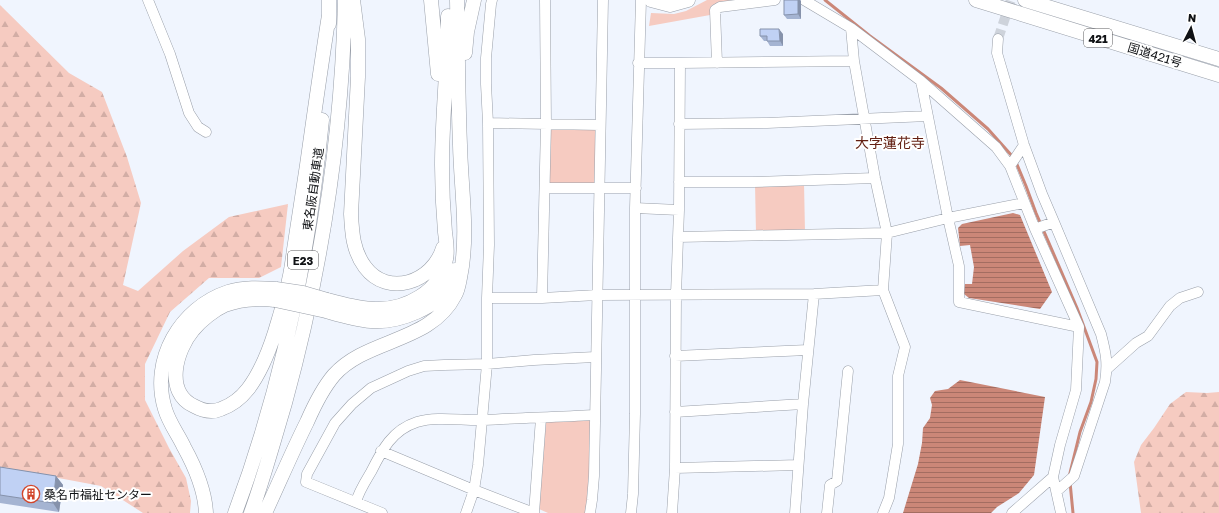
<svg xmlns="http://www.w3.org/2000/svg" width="1219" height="513" viewBox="0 0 1219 513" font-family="'Golos Text','Noto Sans JP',sans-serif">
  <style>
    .forest { fill: url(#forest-firs) }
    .park { fill: #f6cbc1 }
    .water { fill: url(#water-rules) }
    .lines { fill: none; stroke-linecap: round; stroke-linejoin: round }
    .stream { stroke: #cb8778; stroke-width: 3 }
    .minor-tunnel { stroke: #ced3db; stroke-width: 10; stroke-dasharray: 10 5; stroke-linecap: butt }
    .minor-casing { stroke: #999fa9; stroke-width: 11 }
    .highway-casing { stroke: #999fa9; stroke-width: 15 }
    .minor { stroke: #fff; stroke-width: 10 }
    .highway { stroke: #fff; stroke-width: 14 }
    .highway-bridge-casing { stroke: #999fa9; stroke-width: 15; stroke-linecap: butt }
    .highway-bridge { stroke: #fff; stroke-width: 14 }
    .wall { fill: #a5b4d2 }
    .shaded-wall { fill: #8692ab }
    .building { fill: #c0d1f4; stroke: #8692ab }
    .labels { text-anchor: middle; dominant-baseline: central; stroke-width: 4; stroke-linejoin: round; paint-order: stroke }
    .shield { fill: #fff; stroke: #58595b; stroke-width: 1 }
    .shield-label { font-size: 11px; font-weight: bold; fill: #101215 }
    .street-label { font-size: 12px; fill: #101215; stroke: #fff }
    .poi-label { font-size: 12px; fill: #101215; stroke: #fff; text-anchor: start }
    .quarter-label { font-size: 14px; fill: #642013; stroke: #fff }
  </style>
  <defs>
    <pattern id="forest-firs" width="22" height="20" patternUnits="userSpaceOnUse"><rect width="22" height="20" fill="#f6cbc1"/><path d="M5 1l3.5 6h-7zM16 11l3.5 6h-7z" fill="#d2ada5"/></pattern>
    <pattern id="water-rules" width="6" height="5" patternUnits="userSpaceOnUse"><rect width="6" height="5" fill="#cb8778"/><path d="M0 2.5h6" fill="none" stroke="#a36d61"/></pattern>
  </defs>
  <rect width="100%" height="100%" fill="#f0f5fe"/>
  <!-- forest -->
  <path class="forest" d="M0,5L69,73L102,92L127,157L141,203L123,285L138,291L183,251L229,217L288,204L281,267L259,278H209L170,312L145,364V400L169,448L186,478L191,501L190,513H143L101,486L0,467Z
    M1186,392L1207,393L1219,392V513H1141L1134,462L1141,445L1154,428L1170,404Z"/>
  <!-- park -->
  <path class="park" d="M707,0H753L712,5L710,15L649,26L651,13L674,14L686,11Z
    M548,129H596V186H548Z
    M804,183L805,232L756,233L755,184Z
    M591,419L588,498L586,513H548L539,509L546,422Z"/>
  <!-- water -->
  <path class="water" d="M1013,213L1020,215L1052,292L1040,309L969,298L964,294L965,284H972L974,267L970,245L960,246L958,228L962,224Z
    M960,380L1045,397L1034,475L1019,493L997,507L991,513H903L918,464L922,443L923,428L930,418L932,405L930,398L935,391L948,389Z"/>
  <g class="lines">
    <!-- stream -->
    <path class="stream" d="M825,0L870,36L941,88L988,129L1013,157
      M1016,162L1026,186L1036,213L1077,308L1097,362L1096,379L1091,402L1080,432L1069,477
      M1070,482L1073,513"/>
    <!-- minor-tunnel -->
    <path class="minor-tunnel" d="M998,39L1011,0"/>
    <defs>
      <path id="minor" d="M148,0L170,54L189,113L198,127L206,132
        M804,0L851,28L921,81L996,147L1010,166L1035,229L1079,327L1076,390L1060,445L1053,477L1061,513
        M851,28L854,61L875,178L887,233L883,290L905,347L898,376V444L889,498L883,513
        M998,39L997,53L1024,145L1042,194L1054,222L1101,334C1106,353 1108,363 1105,382L1074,476L1057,491
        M638,63H680
        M717,63L715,10L720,7L775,0
        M921,81L948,218L959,266V302L1079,327
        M488,123L600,125
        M679,124L767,123L928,116
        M1010,166L1024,145
        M679,182H753L875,178
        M545,188H636
        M635,208L679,210
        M1035,229L1054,222
        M678,237L887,233L948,218L1024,203
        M487,298H542L597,295L814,294L883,290
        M542,298L546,124L545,0
        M675,356L808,350
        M1107,369L1136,343L1148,336L1170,306L1180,298L1198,292
        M675,412L803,404
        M381,451L474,490L534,513
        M675,468L798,465
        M356,502C359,491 365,482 371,472C382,450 392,430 417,422C437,416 464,421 484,420C521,418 558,417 594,415
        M382,513L306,482L307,474L335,423L352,404L371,388L408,371L424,366L444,365L487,364L534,360L595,357
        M466,513L474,490L478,465L487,364V298L489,245L488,123L486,84V58L491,4L492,0
        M534,513L541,418
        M590,513L592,500L594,476L603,0
        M631,513L633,494L635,414V208L641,0
        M672,513L675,468L676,295L679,210L680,63L854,61
        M795,513L803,404L814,294
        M827,513L830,485L837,481L848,371
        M1012,513L1053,477"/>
      <path id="highway" d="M353,0L358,39V77L351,214C352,233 353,251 365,267C388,298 433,282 443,248
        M431,0L438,74
        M651,0L670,5L688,0
        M976,0L1219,75
        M1025,0L1219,59
        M329,24V0
        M465,53L467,32L474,0
        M275,300C258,298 241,299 225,305C214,310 201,320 193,330C176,350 164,392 194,406C203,411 212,413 221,409C232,405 241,398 248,389C261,372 269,351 275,332C280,315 286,297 289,280C292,268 293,255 295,243C299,217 303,191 307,165C314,115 321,65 329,15
        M327,300C343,304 359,309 375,309C405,310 441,292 446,259C448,250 446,241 445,232C443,210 442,187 442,165C442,116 448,66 448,16
        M326,311C340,315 356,320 371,321C398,323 439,308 451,282C452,278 453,274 455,270
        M206,513C205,490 195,467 184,447C178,434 169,423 165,409C150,360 180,308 228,292C244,287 260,288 276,289
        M235,513C282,387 309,254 322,120
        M251,513C264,477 274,440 285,403C321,272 342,136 345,0
        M265,513C279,483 292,452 307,422C314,406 322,389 334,375C367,338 431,343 455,295C458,290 459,283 460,278C469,235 461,189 460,145C458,97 458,48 457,0"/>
    </defs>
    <!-- minor casing -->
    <use href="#minor" class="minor-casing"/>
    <!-- highway casing -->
    <use href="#highway" class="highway-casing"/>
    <!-- minor -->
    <use href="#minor" class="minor"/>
    <!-- highway -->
    <use href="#highway" class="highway"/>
    <defs>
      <path id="highway-bridge" d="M276,289L303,293L327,300
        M275,300L326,311"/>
    </defs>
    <!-- highway-bridge casing -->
    <use href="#highway-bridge" class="highway-bridge-casing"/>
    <!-- highway-bridge -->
    <use href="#highway-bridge" class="highway-bridge"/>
  </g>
  <!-- wall -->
  <path class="wall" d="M784,0H800L801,1V19H787L784,15Z
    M783,34V46H770L767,41H764L760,36Z
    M0,467L56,476L63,485L59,512L0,503Z"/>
  <!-- shaded-wall -->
  <path class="shaded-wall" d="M798,0H800L801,1V19L798,14Z
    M779,29L783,34V46L780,41Z
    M56,476L63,485L59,512L53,503Z"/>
  <!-- building -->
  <path class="building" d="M784,0H798V14L784,15Z
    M760,29H779L780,41H767V36H760Z
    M0,467L56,476L53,503L0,495Z"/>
  <!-- icons -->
  <defs>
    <symbol id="building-ring" viewBox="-11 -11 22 22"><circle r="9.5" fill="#fff" stroke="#d2462b" stroke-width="1.5"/><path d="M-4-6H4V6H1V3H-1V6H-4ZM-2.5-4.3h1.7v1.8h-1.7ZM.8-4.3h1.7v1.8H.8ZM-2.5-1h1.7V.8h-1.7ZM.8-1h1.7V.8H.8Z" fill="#d2462b"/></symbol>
  </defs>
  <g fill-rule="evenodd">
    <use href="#building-ring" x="21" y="484" width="20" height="20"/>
  </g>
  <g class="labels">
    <!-- shield labels -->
    <g class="shield">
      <rect x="1084" y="29" width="28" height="18" rx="3"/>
      <rect x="288" y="251" width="30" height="18" rx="3"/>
    </g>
    <g class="shield-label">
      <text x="1098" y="38">421</text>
      <text x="303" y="260">E23</text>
    </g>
    <!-- street labels -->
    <g class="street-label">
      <text transform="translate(1155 55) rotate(17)">国道421号</text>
      <text transform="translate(313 189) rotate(-82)">東名阪自動車道</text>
    </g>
    <!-- poi labels -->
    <g class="poi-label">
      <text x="44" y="494">桑名市福祉センター</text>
    </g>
    <!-- quarter labels -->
    <g class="quarter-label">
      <text x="890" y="142">大字蓮花寺</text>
    </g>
  </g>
  <!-- north arrow -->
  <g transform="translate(1191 28) rotate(6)" stroke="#ffffff" stroke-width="3" paint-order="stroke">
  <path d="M0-3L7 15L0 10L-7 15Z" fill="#101215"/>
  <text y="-6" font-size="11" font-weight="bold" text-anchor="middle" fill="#101215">N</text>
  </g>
</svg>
